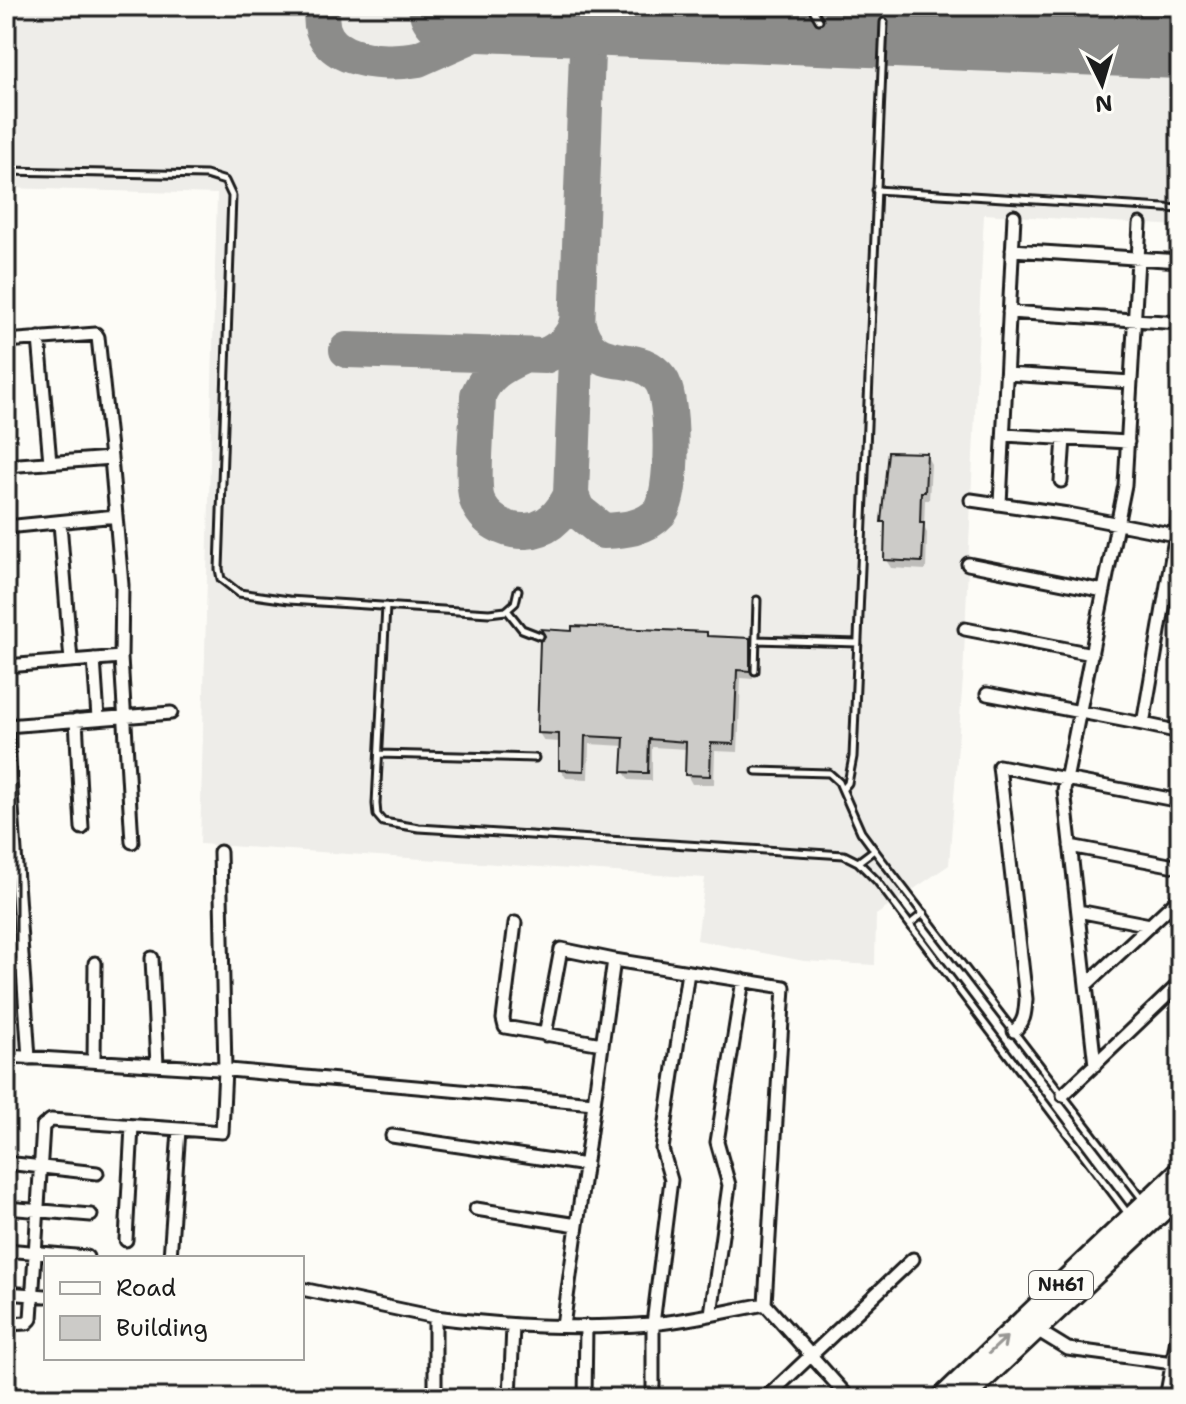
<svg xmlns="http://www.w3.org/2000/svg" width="1186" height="1404" viewBox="0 0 1186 1404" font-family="'Shantell Sans',sans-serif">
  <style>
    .built { fill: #eeede9 }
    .shadow { fill: #0003 }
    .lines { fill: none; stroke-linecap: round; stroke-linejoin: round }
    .taxiway { stroke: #8c8c8a; stroke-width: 36 }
    .runway { stroke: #8c8c8a; stroke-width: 90 }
    .building { fill: #cccbc8; stroke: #1c1c1c; stroke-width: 2 }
    .service-casing { stroke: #1c1c1c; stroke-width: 11 }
    .minor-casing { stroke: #1c1c1c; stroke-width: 17 }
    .trunk-casing { stroke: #1c1c1c; stroke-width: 24 }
    .service { stroke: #fdfcf7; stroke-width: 5 }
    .minor { stroke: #fdfcf7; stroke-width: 11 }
    .trunk { stroke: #fdfcf7; stroke-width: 18 }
    .oneway { stroke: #989794 }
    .labels { text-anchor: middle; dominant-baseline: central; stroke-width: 8; stroke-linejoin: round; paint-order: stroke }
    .shield { fill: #fdfcf7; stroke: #605f5e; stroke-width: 2 }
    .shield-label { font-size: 18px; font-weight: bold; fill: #1c1c1c }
  </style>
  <rect width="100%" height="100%" fill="#fdfcf7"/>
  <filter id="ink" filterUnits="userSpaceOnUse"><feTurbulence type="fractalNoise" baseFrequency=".0125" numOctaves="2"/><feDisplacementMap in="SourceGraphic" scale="16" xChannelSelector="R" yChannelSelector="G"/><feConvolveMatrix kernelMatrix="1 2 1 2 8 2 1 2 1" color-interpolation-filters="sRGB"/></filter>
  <g filter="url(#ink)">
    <!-- built -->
    <path class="built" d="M6,6H1180V226L984,214L963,678L949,865L876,915L875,965L804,961L697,940L705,878L200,844L217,194L6,188Z"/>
    <!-- shadow -->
    <path class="shadow" d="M926,455L931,464L929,500H925L924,527L927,533L926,570L891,568L886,560L887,528L884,521Z
      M706,634L708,638L749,640L754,649L753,679L741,678L738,752L715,751L714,784H692L687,775L688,749L652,747V781H647L629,780L624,772L625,746L589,744L588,779L566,778L561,770V742L544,741L539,733Z"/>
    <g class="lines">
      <!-- taxiway -->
      <path class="taxiway" d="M323,6C310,61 381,66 418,59L515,16L548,9C569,18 581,29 587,52
        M577,321C592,381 636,345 661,380C674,398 674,496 660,512C645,529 623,530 603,531L577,510L571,495L587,52C593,30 605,21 626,12
        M347,350L545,356C561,348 573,339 577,321
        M521,357C501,366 487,374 478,395C478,418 471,481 477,500C484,520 505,532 526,531C548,530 562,514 571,495"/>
      <!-- runway -->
      <path class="runway" d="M453,6L1180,34"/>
    </g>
    <!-- building -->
    <path class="building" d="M888,452L927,453L925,492H921L920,523H924L922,562L884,560L885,522H881Z
      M572,626L707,632V636L750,638V671L737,670L734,744L711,743L710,776L685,775L686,742L649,739L648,773H641L622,772L624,738L585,736L584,771L559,770V734L537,733L540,641L545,636L541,629L572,631Z"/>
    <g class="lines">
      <defs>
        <path id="service" d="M811,6L819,20
          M6,171L206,175L225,181L232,196L219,569L221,579L239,593L289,600L489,613L506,611L515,603L518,590
          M876,190L1180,209
          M386,606L376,804L377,815L383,822L419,828L844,855L858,862L877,881L1129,1215
          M507,610L522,629L540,636
          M756,640L858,643
          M755,671L757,600
          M379,754L535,758
          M756,771L829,773L839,782L861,832L878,855L1144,1201
          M843,789L848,783L853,757L884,22
          M858,862L874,850
          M910,924L924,913"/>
        <path id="minor" d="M1012,250L1180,261
          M1009,312L1180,323
          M39,338L50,462
          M6,341L96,334L98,337L111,458
          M1006,374L1131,382
          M1004,435L1128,442
          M6,466L111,458L122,585L121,657L132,842
          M1061,481L1064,438
          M971,500L1068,514L1180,536
          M1000,504L1014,216
          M60,523L71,661
          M6,527L116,516
          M968,564L1104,591
          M965,629L1092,654
          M94,659L98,718
          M6,666L121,657
          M987,694L1143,724L1180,510
          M6,719L29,1058
          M76,720L82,828
          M1143,724L1180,732
          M7,726L171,713
          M1070,846L1180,867
          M1078,911L1150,925
          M515,923L503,1019L505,1027L602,1044
          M152,958L157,1065
          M6,966L22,965
          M1086,985L1180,897
          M1014,1031C1025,1022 1025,1013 1026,999L999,766L1180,801
          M545,1035L561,949L614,960
          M6,1056L218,1069L594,1103L563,1326
          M94,1061L95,963
          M1095,1065L1064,790L1125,485L1140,224
          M1063,1095L1180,983
          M594,1103L614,960L784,987L765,1304
          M392,1136L586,1165
          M6,1163L97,1173
          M6,1208L91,1215
          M476,1209L577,1225
          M126,1240L132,1126
          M6,1250L87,1257
          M170,1258L179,1130
          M302,1289L435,1317
          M6,1293L46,1296
          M711,1314L729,1185L717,1142L743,980
          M6,1324L27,1323L31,1319L43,1126L51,1120L222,1132L225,1069L220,852
          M1037,1330L1068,1349L1173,1363
          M435,1398V1317C506,1326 578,1330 650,1324C688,1321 727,1311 765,1304L849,1398
          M510,1398L513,1326
          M585,1398L586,1326
          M653,1398V1324L671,1180L662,1149L688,972
          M766,1398L913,1259
          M1166,1398L1180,1323"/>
        <path id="trunk" d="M941,1398L1180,1170
          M964,1398L1180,1195"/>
      </defs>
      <!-- service casing -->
      <use href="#service" class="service-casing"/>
      <!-- minor casing -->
      <use href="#minor" class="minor-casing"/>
      <!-- trunk casing -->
      <use href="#trunk" class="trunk-casing"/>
      <!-- service -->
      <use href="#service" class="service"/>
      <!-- minor -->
      <use href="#minor" class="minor"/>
      <!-- trunk -->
      <use href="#trunk" class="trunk"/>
    </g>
    <!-- one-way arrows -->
    <defs><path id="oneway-shaft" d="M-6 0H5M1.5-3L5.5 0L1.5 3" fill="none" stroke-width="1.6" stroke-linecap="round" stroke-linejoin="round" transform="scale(2)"/></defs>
    <use class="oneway" href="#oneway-shaft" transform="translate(998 1345) rotate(-43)"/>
  </g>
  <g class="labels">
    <!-- shield labels -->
    <rect class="shield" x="1029" y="1271" width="64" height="28" rx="6"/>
    <g class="shield-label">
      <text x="1061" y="1285">NH61</text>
    </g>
  </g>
  <!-- margin -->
  <rect width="1186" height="1404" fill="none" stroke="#fdfcf7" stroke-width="32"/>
  <rect x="16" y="16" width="1154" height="1372" fill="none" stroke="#1c1c1c" stroke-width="3" filter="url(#ink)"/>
  <!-- legend -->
  <rect x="44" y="1256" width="260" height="104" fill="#fdfcf7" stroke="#a3a29f" stroke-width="2"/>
  <rect x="60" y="1282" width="40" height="12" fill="#fdfcf7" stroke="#a3a29f" stroke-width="2"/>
  <text x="116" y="1296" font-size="24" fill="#1c1c1c">Road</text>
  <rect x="60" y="1316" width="40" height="24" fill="#cccbc8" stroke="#a3a29f" stroke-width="2"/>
  <text x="116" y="1336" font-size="24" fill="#1c1c1c">Building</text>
  <!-- north arrow -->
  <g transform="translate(1102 84) rotate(175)" stroke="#fdfcf7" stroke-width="6" paint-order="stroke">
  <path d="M0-6L14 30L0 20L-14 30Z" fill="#1c1c1c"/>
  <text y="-12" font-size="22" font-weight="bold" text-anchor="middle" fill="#1c1c1c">N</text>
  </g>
</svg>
